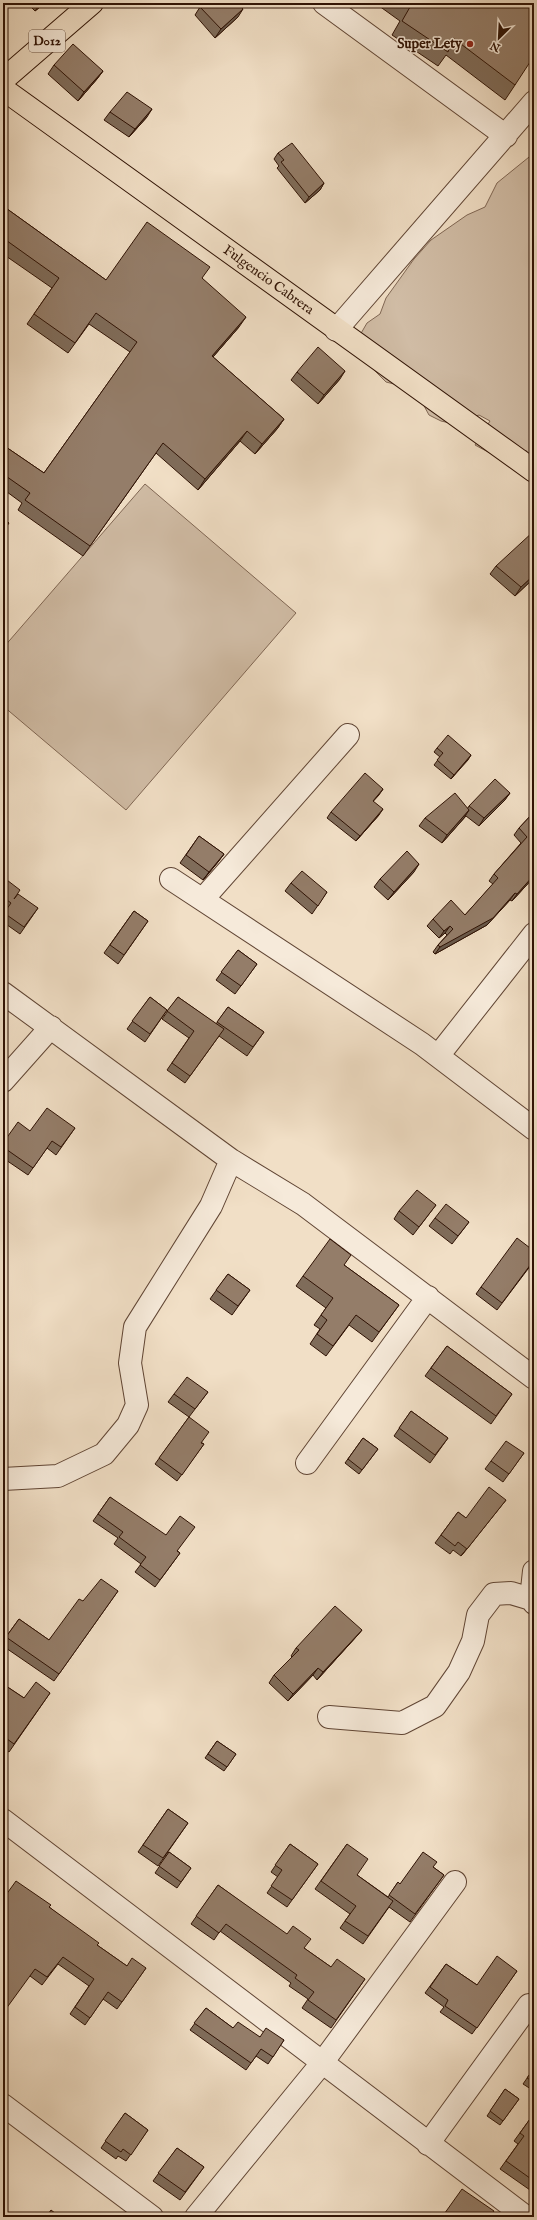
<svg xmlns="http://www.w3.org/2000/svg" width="537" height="2220" viewBox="0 0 537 2220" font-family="'IM FELL English',serif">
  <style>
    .green { fill: #d0bca5; stroke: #806754 }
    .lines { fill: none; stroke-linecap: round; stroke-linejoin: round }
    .minor-casing { stroke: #604534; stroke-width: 24 }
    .major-casing { stroke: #2f1204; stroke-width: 24 }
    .minor { stroke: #f6eada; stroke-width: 22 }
    .major { stroke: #f1dfc6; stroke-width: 22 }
    .wall { fill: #7f6c5a; stroke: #2f1204 }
    .shaded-wall { fill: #68584a; stroke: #2f1204 }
    .building { fill: #947d69; stroke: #2f1204 }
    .poi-dot { fill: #8f2418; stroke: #f6eada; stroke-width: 1.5 }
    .labels { text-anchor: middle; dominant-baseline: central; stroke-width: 3; stroke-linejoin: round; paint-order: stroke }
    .shield { fill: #f6eada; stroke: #6b5344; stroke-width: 1 }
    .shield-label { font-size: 13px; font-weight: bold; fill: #2f1204 }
    .poi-label { font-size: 14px; font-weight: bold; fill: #2f1204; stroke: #f6eada; text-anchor: end }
    .street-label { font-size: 14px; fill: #2f1204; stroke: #f6eada }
  </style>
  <rect width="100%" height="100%" fill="#f1dfc6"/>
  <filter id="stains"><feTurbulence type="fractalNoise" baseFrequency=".005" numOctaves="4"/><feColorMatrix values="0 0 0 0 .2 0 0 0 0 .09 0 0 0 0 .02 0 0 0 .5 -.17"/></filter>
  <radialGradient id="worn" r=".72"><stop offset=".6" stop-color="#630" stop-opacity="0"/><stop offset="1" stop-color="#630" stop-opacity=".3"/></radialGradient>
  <!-- green -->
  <path class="green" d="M534,153V481L524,469L527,451L519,450L503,460L475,445L490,421L479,415L454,424L441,421L429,415L423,404L398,385L386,382L361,357L360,335L367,323L380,314L386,298L414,259L431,240L467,215L485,207L497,183Z
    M145,484L296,613L126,810L3,706V648Z"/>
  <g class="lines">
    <defs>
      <path id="minor" d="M324,3L506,136
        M336,330L534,102
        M171,879L422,1044L534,1129
        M203,899L348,735
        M3,993L231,1160L303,1204L534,1378
        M438,1056L534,934
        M3,1081L51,1027
        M307,1463L428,1297
        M3,1479L58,1476L104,1454L128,1425L137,1405L130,1363L135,1327L211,1206L231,1160
        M534,1571L531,1599L534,1603
        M329,1717L402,1723L435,1706L459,1672L473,1641L478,1615L494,1594L511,1593L531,1599
        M3,1820L526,2217
        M3,2105L152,2217
        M428,2144L529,2005
        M196,2217L322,2063L455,1882"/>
      <g id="major">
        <path d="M3,80L92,3"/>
        <path id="s1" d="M3,89L534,471"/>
      </g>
    </defs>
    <!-- minor casing -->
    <use href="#minor" class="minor-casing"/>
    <!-- major casing -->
    <use href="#major" class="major-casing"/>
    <!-- minor -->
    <use href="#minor" class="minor"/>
    <!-- major -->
    <use href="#major" class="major"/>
  </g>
  <!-- wall -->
  <path class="wall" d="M27,3H45L35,11Z
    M375,3H534L515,85L505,100L446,55L438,66L392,35L400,21Z
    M200,7L238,17L215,38L195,15Z
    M54,65L103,71L97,79L78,101L48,74Z
    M110,112L147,117L129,137L104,120Z
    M278,153L324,183L320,190L305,203L277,168L279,166L274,159Z
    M3,206L106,280L202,278L239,327L213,357L284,419L277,429L255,454L240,441L198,490L156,453L83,556L18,510L22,503L3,489V445L44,473L130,352L89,324L68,353L27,324L52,288L3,254Z
    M297,372L340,379L318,404L291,380Z
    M496,566L534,578L515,596L490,574Z
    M437,748L471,755L451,779L434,765L440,757L434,752Z
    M383,789L373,801L379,815L356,841L327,818L331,812Z
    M510,793L504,801L479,826L466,816L442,843L419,826L425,818L468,808L469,806Z
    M534,812V877L512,901L510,900L487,925L435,954L433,952L438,945L447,935L445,933L439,938L427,926L433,919L465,915L493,884L489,881L494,874L521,843L514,835L519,828Z
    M199,836L224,854L218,862L203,880L180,863Z
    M414,872L388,900L374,887L380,879Z
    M3,877L14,899L38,908L20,934L3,922V914L6,910L3,907Z
    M291,883L327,892L312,914L285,891Z
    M134,911L148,921L118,964L104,953Z
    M238,950L257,964L235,994L216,980Z
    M150,997L167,1010L145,1042L127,1029Z
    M178,997L216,1024L228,1007L264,1032L247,1056L219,1036L185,1083L167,1070L189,1038L162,1019Z
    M75,1128L56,1155L47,1148L28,1175L3,1158V1143Z
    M436,1205L413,1235L394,1219L399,1211Z
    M435,1218L469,1222L452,1244L429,1226Z
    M534,1261L497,1310L476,1294L481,1287Z
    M344,1265L399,1305L372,1342L349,1325L326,1356L310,1344L320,1329L314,1325L326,1308L296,1286L303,1276Z
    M228,1274L250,1290L232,1315L210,1299Z
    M447,1346L512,1394L491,1424L425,1376Z
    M208,1392L189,1417L168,1402L174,1394Z
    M411,1411L448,1438L430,1463L394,1436Z
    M189,1417L202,1443L204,1444L177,1481L155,1464Z
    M363,1438L378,1449L359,1474L345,1463Z
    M524,1453L503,1482L485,1469L491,1461Z
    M110,1497L180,1553L155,1587L135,1572L141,1564L114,1544L118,1538L93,1521Z
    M500,1507L461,1556L453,1550L450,1554L435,1543L458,1512L466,1518Z
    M118,1591L54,1681L3,1646V1641L19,1619L49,1640L83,1601Z
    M362,1630L356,1637L317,1680L313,1675L288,1701L269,1683L274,1675L292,1657L291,1656L296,1648Z
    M3,1684L24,1698L50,1693L9,1752L3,1748Z
    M217,1741L236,1754L224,1771L205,1758Z
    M168,1809L188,1823L158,1866L138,1852Z
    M290,1844L318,1864L287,1907L267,1893L278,1877L271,1872Z
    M347,1844L357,1875L388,1897L398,1882L400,1884L433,1867L444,1875L410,1922L389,1907L363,1944L340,1928L350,1914L315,1889Z
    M169,1852L191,1868L177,1888L155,1873Z
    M218,1885L304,1948L331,1967L365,1979L331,2028L302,2008L308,1999L289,1986L291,1983L220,1931L214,1940L191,1924Z
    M49,1907L97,1945L127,1966L146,1968L117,2009L103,1999L85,2025L70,2014L89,1986L58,1964L42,1985L30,1976Z
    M446,1964L477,1985L517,1971L472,2034L440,2012L444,2007L425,1993Z
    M206,2008L233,2028L260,2037L284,2040L268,2064L256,2056L246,2070L190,2030Z
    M534,2068V2091L523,2084Z
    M505,2089L519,2099L500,2125L487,2116Z
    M125,2113L148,2130L126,2161L118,2156L116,2159L101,2148Z
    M530,2119L534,2122V2184L530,2190L500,2169L518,2144L514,2141Z
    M177,2148L204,2167L180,2200L153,2181Z"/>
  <!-- shaded-wall -->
  <path class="shaded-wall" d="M43,3H45L35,11L38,7Z
    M243,9L238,17L215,38L221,29Z
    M103,71L97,79L78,101L84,92Z
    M152,109L147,117L129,137L135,129Z
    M324,183L320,190L305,203L309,197Z
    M246,317L239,327L205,366L212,356Z
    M345,371L340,379L318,404L324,395Z
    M284,419L277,429L255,454L262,444Z
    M247,431L240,441L198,490L205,479Z
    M534,575V578L515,596L521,587Z
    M471,755L468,760L451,779L454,775Z
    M383,789L379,795L369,806L373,801Z
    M510,793L504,801L479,826L484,818Z
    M383,809L379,815L356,841L360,836Z
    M469,810L464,818L442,843L447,835Z
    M224,854L218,862L203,880L209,872Z
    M419,864L414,872L388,900L394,892Z
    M534,875V877L512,901L517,894Z
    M515,893L510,900L487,925L435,954L440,947Z
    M450,926L445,933L439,938L444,931Z
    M506,1500L500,1507L461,1556L467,1549Z
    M362,1630L356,1637L317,1680L323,1672Z
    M318,1668L313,1675L288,1701L293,1694Z"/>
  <!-- building -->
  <path class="building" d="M34,3H43L38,7Z
    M205,3H238L243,9L221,29L200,7Z
    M405,3H534V56L515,85L453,38L448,52L402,21L410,7Z
    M73,44L103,71L84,92L54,65Z
    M127,92L152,109L135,129L110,112Z
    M292,143L324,183L309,197L281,162L284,160L278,153Z
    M3,193L6,195L3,200Z
    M3,206L106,280L147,222L210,267L202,278L246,317L212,356L284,419L262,444L247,431L205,479L163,443L90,546L25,500L30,493L3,474V445L44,473L137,342L96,313L75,343L34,314L59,278L3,238Z
    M318,347L345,371L324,395L297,372Z
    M3,518L9,523L3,532Z
    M534,531V575L521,587L496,566Z
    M448,735L471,755L454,775L437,760L443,753L437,748Z
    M365,773L383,789L373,801L383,809L360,836L331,812Z
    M495,779L510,793L484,818L469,806Z
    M455,793L469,810L447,835L425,818Z
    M534,812V875L517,894L515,893L493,918L440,947L438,945L453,929L450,926L444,931L433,919L451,900L465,915L498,878L494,874L527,837L519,828Z
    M199,836L224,854L209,872L186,855Z
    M407,851L419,864L394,892L380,879Z
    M302,871L327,892L318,906L291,883Z
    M3,877L20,890L14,899L18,894L38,908L24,927L4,913L11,903L3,897Z
    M134,911L148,921L124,955L110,945Z
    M238,950L257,964L241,986L221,972Z
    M150,997L167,1010L150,1034L132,1021Z
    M178,997L224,1029L190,1076L172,1063L194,1031L167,1011Z
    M228,1007L264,1032L253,1047L217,1022Z
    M47,1108L75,1128L61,1147L52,1141L33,1168L3,1147V1143L18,1122L30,1131Z
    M417,1190L436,1205L419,1227L399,1211Z
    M446,1204L469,1222L458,1236L435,1218Z
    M517,1238L534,1251V1260L502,1303L481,1287Z
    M330,1239L351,1255L344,1265L399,1305L379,1332L356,1315L333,1346L317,1334L327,1320L321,1315L333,1298L303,1276Z
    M228,1274L250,1290L238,1306L216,1290Z
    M447,1346L512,1394L496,1416L431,1368Z
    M187,1377L208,1392L195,1409L174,1394Z
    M411,1411L448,1438L435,1455L399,1428Z
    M189,1417L209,1432L201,1443L204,1444L182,1475L159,1458Z
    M363,1438L378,1449L362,1470L348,1459Z
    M506,1441L524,1453L509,1474L491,1461Z
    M489,1487L506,1500L467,1549L458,1542L455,1546L441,1535L458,1512L466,1518Z
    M110,1497L166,1535L180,1516L195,1527L177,1551L180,1553L160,1580L140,1565L146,1557L119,1537L123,1532L98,1514Z
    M101,1579L118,1591L59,1674L6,1637L19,1619L49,1640L79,1599L83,1601Z
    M335,1606L362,1630L323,1672L318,1668L293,1694L274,1675L299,1650L296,1648Z
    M36,1682L50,1693L14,1744L3,1736V1684L24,1698Z
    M217,1741L236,1754L227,1767L208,1754Z
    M168,1809L188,1823L163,1858L143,1845Z
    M290,1844L318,1864L292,1900L271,1886L282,1870L275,1865Z
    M347,1844L368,1859L357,1875L393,1901L368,1936L345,1921L356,1906L321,1881Z
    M169,1852L191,1868L181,1882L159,1866Z
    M423,1852L437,1862L433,1867L444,1875L415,1914L389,1895L398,1882L400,1884Z
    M16,1881L51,1905L49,1907L99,1943L97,1945L127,1966L132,1958L146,1968L122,2002L108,1992L90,2018L75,2007L94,1979L63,1957L47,1977L35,1969L3,2013V1899Z
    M218,1885L287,1934L293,1926L311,1939L304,1948L331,1967L337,1959L365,1979L336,2020L308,2000L314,1992L295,1978L297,1975L226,1924L219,1933L196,1916Z
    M497,1956L517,1971L477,2028L445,2006L448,2000L430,1987L446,1964L477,1985Z
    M206,2008L233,2028L238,2022L260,2037L266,2028L284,2040L273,2057L261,2049L251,2063L194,2023Z
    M534,2068V2082L527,2078Z
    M505,2089L519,2099L503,2121L490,2111Z
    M125,2113L148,2130L131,2155L123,2149L121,2152L105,2141Z
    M530,2119L534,2122V2181L506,2161L524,2136L520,2133Z
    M177,2148L204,2167L185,2192L158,2173Z
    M462,2189L494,2211L490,2217H442Z
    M51,2210L60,2217H46Z"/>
  <!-- markers -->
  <circle class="poi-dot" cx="470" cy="44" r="4"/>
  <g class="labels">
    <!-- shield labels -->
    <rect class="shield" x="29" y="30" width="36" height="22" rx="3"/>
    <g class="shield-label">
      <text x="47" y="41">D012</text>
    </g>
    <!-- poi labels -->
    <g class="poi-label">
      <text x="462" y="44">Super Lety</text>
    </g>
    <!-- street labels -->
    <g class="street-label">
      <text stroke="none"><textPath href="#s1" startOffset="327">Fulgencio Cabrera</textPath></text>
    </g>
  </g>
  <!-- margin -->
  <rect width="537" height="2220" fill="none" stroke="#f1dfc6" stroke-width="16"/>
  <rect x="4" y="4" width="529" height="2212" fill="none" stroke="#2f1204" stroke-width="2"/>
  <rect x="8" y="8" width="521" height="2204" fill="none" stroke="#2f1204"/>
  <!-- north arrow -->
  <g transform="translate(499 38) rotate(204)" stroke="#f6eada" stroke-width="3" paint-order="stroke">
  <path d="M0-3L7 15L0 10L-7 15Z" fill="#2f1204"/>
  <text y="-6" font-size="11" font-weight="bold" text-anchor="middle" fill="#2f1204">N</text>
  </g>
  <rect width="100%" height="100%" filter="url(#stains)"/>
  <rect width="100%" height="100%" fill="url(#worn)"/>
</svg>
